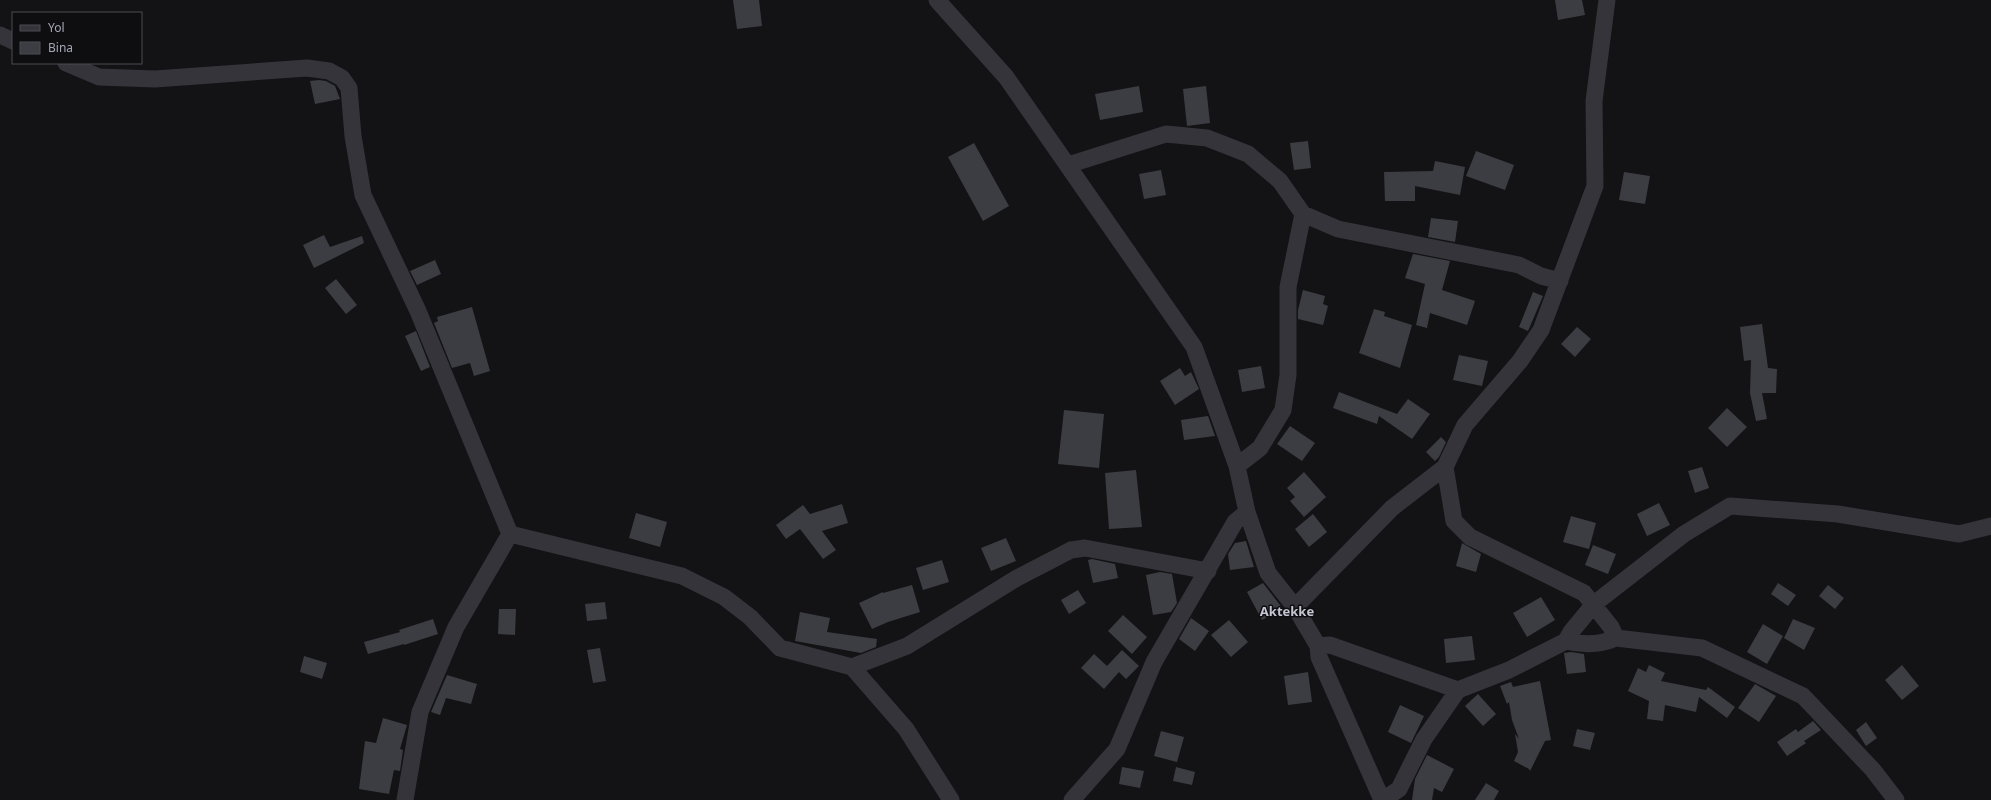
<svg xmlns="http://www.w3.org/2000/svg" width="1991" height="800" viewBox="0 0 1991 800" font-family="'Noto Sans',sans-serif">
  <style>
    .building { fill: #3c3d42 }
    .lines { fill: none; stroke-linecap: round; stroke-linejoin: round }
    .minor { stroke: #34343a; stroke-width: 17 }
    .labels { text-anchor: middle; dominant-baseline: central; stroke-width: 3; stroke-linejoin: round; paint-order: stroke }
    .quarter-label { font-size: 13px; font-weight: bold; fill: #c5c6d2; stroke: #0e0e10 }
  </style>
  <rect width="100%" height="100%" fill="#131315"/>
  <!-- building -->
  <path class="building" d="M733,0H759L762,26L737,29Z
    M1555,0H1582L1585,15L1558,20Z
    M319,80L326,81L335,86L340,99L315,104L310,81Z
    M1139,86L1143,112L1100,120L1095,94Z
    M1206,86L1210,123L1187,126L1183,89Z
    M1308,141L1311,168L1294,170L1290,143Z
    M974,143L1009,206L983,221L948,157Z
    M1476,151L1514,165L1505,190L1466,176Z
    M1435,161L1465,167L1460,195L1415,186V201H1385L1384,172L1433,171Z
    M1161,170L1166,195L1144,199L1139,174Z
    M1624,172L1650,176L1645,204L1619,200Z
    M1431,218L1458,221L1455,242L1428,237Z
    M324,235L330,247L362,236L364,243L314,268L303,245Z
    M1413,254L1450,261L1442,290L1475,301L1467,325L1430,313L1427,328L1416,325L1425,284L1405,278Z
    M435,260L441,274L417,285L410,271Z
    M336,279L357,305L346,314L325,288Z
    M1303,290L1325,296L1323,304L1328,306L1323,325L1298,319V310Z
    M1533,292L1543,296L1528,331L1519,327Z
    M472,307L490,371L474,376L470,363L452,368L434,323L438,321L437,317Z
    M1374,309L1385,312L1384,316L1412,325L1400,368L1359,353Z
    M1762,324L1768,368L1777,369L1776,393H1762L1767,419L1756,421L1750,393L1751,360L1744,361L1740,327Z
    M1577,327L1591,339L1575,357L1561,344Z
    M416,331L430,367L421,371L405,336Z
    M1459,355L1488,361L1482,386L1453,380Z
    M1261,366L1265,388L1242,392L1238,370Z
    M1180,368L1185,376L1191,372L1199,389L1175,405L1160,381Z
    M1339,392L1397,414L1408,399L1430,414L1412,439L1379,416L1377,424L1333,408Z
    M1727,408L1747,427L1727,447L1708,428Z
    M1064,410L1104,414L1099,468L1058,464Z
    M1208,416L1215,436L1184,440L1181,420Z
    M1290,426L1315,443L1302,461L1277,444Z
    M1441,437L1446,442L1439,457L1435,461L1426,452Z
    M1702,467L1709,488L1695,493L1688,471Z
    M1136,470L1142,527L1109,529L1105,473Z
    M1304,472L1326,497L1304,517L1290,501L1295,497L1287,488Z
    M1659,503L1670,525L1647,536L1637,514Z
    M842,504L848,523L822,531L836,550L823,559L800,529L786,539L776,525L803,505L810,514Z
    M636,513L667,522L660,547L629,538Z
    M1313,514L1327,532L1309,547L1295,529Z
    M1571,516L1596,523L1589,549L1563,542Z
    M1006,538L1016,561L991,571L981,548Z
    M1246,541L1254,567L1230,570L1228,554L1235,543Z
    M1462,543L1481,554L1476,572L1456,566Z
    M1593,545L1616,554L1608,574L1585,565Z
    M1092,559L1115,564L1118,578L1093,583L1088,560Z
    M942,560L949,582L923,590L916,568Z
    M1160,572L1172,574L1177,603L1171,612L1153,615L1146,575Z
    M1263,583L1283,609L1262,620L1247,592Z
    M1778,583L1796,595L1788,606L1771,594Z
    M912,585L920,612L888,622L872,629L859,603L883,592V593Z
    M1828,585L1844,598L1835,609L1819,596Z
    M1078,590L1086,603L1069,614L1061,600Z
    M1541,597L1555,620L1527,637L1513,613Z
    M605,602L607,619L587,621L585,604Z
    M499,609H516L515,635L498,634Z
    M800,612L830,618L827,632L877,639L876,647L861,653L795,641Z
    M1123,615L1147,637L1132,654L1108,631Z
    M1191,618L1209,631L1195,651L1179,639Z
    M433,619L438,634L404,645V644L368,654L364,642L400,632L399,630Z
    M1793,619L1815,628L1804,650L1784,638Z
    M1229,620L1248,642L1231,657L1211,635Z
    M1763,624L1783,636L1767,664L1747,652Z
    M1472,636L1475,660L1446,663L1444,639Z
    M600,648L606,681L593,683L587,650Z
    M1122,650L1139,666L1126,679L1119,672L1104,689L1081,668L1094,654L1107,666Z
    M1571,652L1584,654L1586,672L1567,674L1564,653Z
    M304,656L327,663L322,679L300,672Z
    M1649,665L1665,673L1661,681L1706,690L1708,687L1735,707L1727,718L1699,697L1696,712L1665,705L1663,721L1647,719L1649,701L1628,691L1638,668L1646,672Z
    M1902,665L1919,686L1902,700L1885,680Z
    M1308,672L1312,702L1288,705L1284,676Z
    M447,675L477,684L471,704L446,698L440,715L431,712Z
    M1540,681L1551,740L1545,741L1530,771L1529,769L1514,761L1518,752L1515,734L1519,739L1512,720L1509,702L1507,704L1500,686L1511,682L1513,687Z
    M1755,684L1776,696L1759,722L1738,708Z
    M1478,694L1496,714L1483,726L1465,706Z
    M1400,705L1424,716L1411,743L1388,732Z
    M383,718L407,725L400,749L403,750L400,771L394,770L389,794L359,789L365,741L376,743Z
    M1813,721L1821,730L1804,741L1806,743L1787,756L1777,742L1796,729L1798,732Z
    M1866,722L1877,738L1866,746L1856,730Z
    M1577,729L1595,733L1590,750L1573,746Z
    M1161,731L1184,737L1177,762L1154,756Z
    M1427,755L1454,769L1442,792L1434,788L1432,800H1412L1415,779Z
    M1122,767L1144,771L1140,788L1119,784Z
    M1176,767L1195,772L1192,785L1173,781Z
    M1486,783L1499,791L1494,800H1475Z"/>
  <g class="lines">
    <!-- minor -->
    <path class="minor" d="M937,0L1006,77L1194,347L1237,466L1247,512L1268,573L1295,607L1318,646L1319,657L1382,800
      M0,35L13,41
      M66,63L99,77L155,79L307,68L329,71L342,78L349,88L353,136L363,195L418,311L510,534
      M1068,165L1166,134L1207,138L1248,154L1280,181L1303,214L1338,229L1519,265L1541,276L1560,281
      M1237,466L1260,448L1283,410L1288,375V287L1303,214
      M1445,467L1454,521L1470,537L1584,593L1611,627L1616,638
      M510,534L682,576L724,597L750,617L780,648L852,667L906,729L951,800
      M1295,607L1392,508L1445,467L1465,425L1520,361L1541,330L1595,186L1594,101L1607,0
      M1566,641C1583,645 1600,645 1616,638L1702,648L1803,696L1873,770L1896,800
      M1318,646L1330,645L1458,690
      M852,667L907,646L1017,578L1071,550L1085,548L1208,571
      M405,800L420,712L456,627L510,534
      M1072,800L1117,749L1154,662L1235,522L1247,512
      M1383,800L1399,789L1424,739L1458,690L1509,670L1566,641L1571,632L1594,604L1684,534L1730,506L1838,514L1959,534L1991,526"/>
  </g>
  <g class="labels">
    <!-- quarter labels -->
    <g class="quarter-label">
      <text x="1287" y="611">Aktekke</text>
    </g>
  </g>
  <!-- legend -->
  <rect x="12" y="12" width="130" height="52" fill="#0e0e10" stroke="#4a4b52"/>
  <rect x="20" y="25" width="20" height="6" fill="#34343a" stroke="#4a4b52"/>
  <text x="48" y="32" font-size="12" fill="#a3a6b6">Yol</text>
  <rect x="20" y="42" width="20" height="12" fill="#3c3d42" stroke="#4a4b52"/>
  <text x="48" y="52" font-size="12" fill="#a3a6b6">Bina</text>
</svg>
